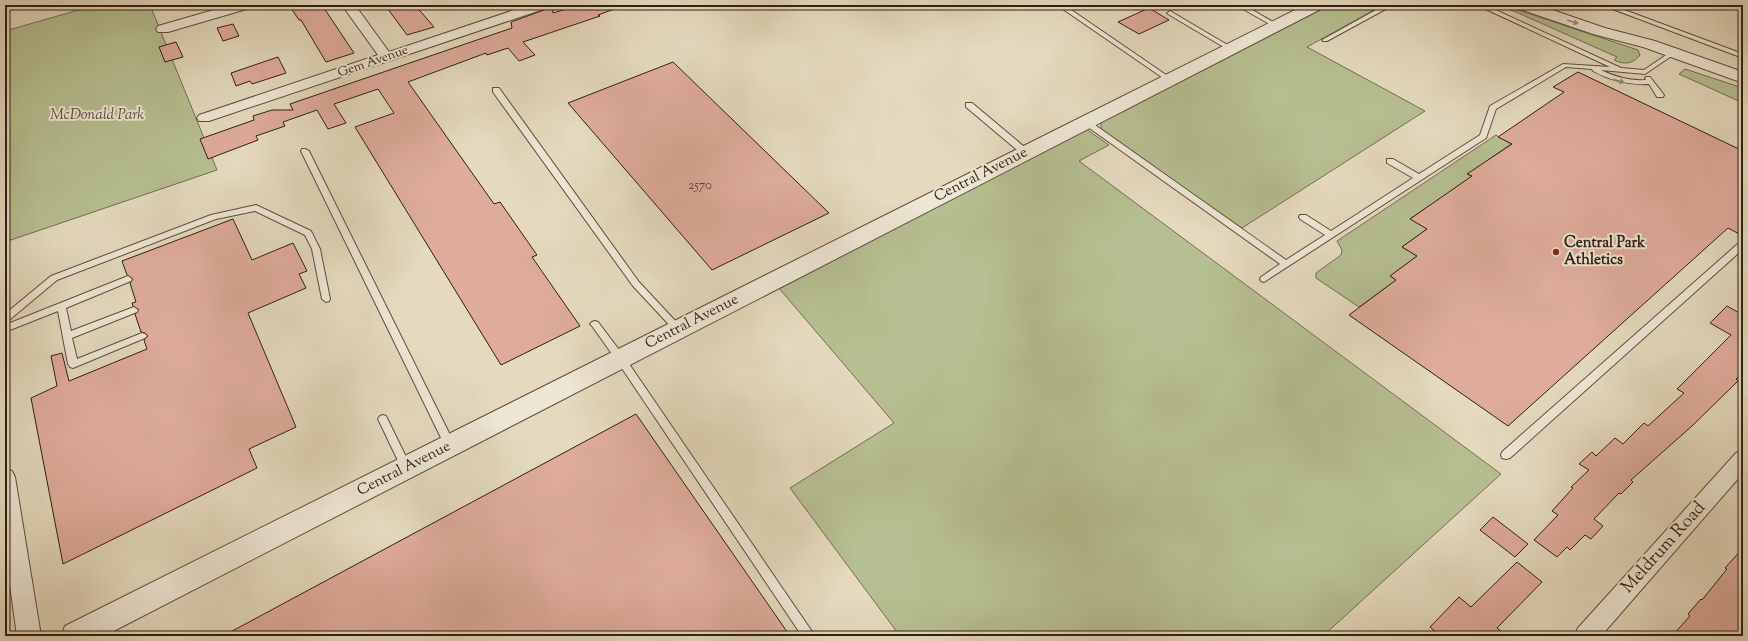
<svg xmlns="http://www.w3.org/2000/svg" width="1748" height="641" viewBox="0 0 1748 641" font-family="'Sorts Mill Goudy',serif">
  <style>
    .green { fill: #b6bf91; stroke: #746e52 }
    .building { fill: #dfac9c; stroke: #311e12 }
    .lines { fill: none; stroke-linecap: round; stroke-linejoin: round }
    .service-casing { stroke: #5e4d3d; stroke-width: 2 }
    .minor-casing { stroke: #5e4d3d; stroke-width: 2 }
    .tertiary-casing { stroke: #5e4d3d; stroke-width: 2 }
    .service { fill: #eee7d5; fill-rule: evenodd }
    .minor { fill: #eee7d5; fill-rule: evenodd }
    .tertiary { fill: #eee7d5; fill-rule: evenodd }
    .oneway { fill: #998d7d }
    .poi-dot { fill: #8f2418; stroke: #eee7d5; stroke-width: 1.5 }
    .labels { text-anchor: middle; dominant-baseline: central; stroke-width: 4; stroke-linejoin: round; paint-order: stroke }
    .far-street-label { font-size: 13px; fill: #311e12; stroke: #eee7d5 }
    .number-label { font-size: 13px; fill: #5c4234 }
    .park-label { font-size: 15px; font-style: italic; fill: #594e38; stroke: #eee7d5 }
    .street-label { font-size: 15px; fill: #311e12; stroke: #eee7d5 }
    .poi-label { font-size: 15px; font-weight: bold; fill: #311e12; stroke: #eee7d5; text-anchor: start }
    .near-street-label { font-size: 18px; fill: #311e12; stroke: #eee7d5 }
  </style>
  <rect width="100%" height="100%" fill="#e5dabe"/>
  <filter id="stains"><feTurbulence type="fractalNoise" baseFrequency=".005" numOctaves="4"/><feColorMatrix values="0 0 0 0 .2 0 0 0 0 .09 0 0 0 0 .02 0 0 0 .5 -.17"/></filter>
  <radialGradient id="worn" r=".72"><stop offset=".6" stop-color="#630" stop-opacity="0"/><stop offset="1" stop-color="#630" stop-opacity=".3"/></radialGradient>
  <!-- green -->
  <path class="green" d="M96,5H150L217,170L5,242V31Z
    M1334,5H1383L1307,47L1425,111L1242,228L1101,130V121L1312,13Z
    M1496,5H1503L1638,50L1640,55C1633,64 1624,65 1614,60L1617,57L1516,12Z
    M1685,69L1743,88V103L1679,74Z
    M1086,129L1109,145L1079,161L1501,474L1323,636H900L790,488L894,423L778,287Z
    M1496,135L1511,144L1468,174L1476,179L1460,185L1411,218L1427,229L1402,247L1417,256L1390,276L1396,280L1359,307L1316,278V273L1341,255L1342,250L1337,241Z"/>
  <!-- building -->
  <path class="building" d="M289,5H322L354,53L326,62L301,20H299Z
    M385,5H415L434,27L407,35Z
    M549,5H552L553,13L579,5H619L620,7L598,15L600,16L523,42L535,55L519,61L508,48L487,55L486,53L408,82L494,204L500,202L537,255L532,257L580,326L501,365L355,127L394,113L378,89L334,104L346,123L328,129L317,110L283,122L285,126L256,136L258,140L208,159L200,139L254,120L253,116L272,110H293L290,104L512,28L511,22L547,9Z
    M1149,8L1169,20L1139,34L1118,22Z
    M233,24L239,36L223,41L217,28Z
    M176,42L183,57L165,62L159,47Z
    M278,57L286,73L252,84L250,81L236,86L231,73Z
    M673,62L829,213L712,270L568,103Z
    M1578,72L1743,151V236L1728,228L1508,426L1349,315L1396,280L1390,276L1417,256L1402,247L1427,229L1410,219L1472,176L1467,174L1512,144L1498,137L1564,92L1553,87Z
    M233,219L252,260L293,243L307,271L299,274L306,288L248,313L296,427L249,449L257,468L63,564L31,398L57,386L51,356L62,353L69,381L147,349L144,340L148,336L145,333L141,332L135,314L139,310L133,306L132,303L136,302L130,283L133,279L127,275L122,261Z
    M1727,306L1743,315V372L1736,379L1738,381L1692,426L1631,480L1633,482L1621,494L1619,493L1594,519L1603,526L1591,539L1585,535L1570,550L1567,547L1557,557L1534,540L1558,515L1552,511L1573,488L1571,487L1589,470L1579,464L1592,452L1596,456L1615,438L1623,444L1644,423L1648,426L1684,393L1677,389L1731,335L1710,323Z
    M636,414L790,636H223Z
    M1493,517L1528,544L1515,557L1480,530Z
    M1743,548V636H1672L1690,616L1688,614L1701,599L1702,600L1727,569L1725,568Z
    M1517,562L1542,582L1497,628L1507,636H1440L1430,627L1459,597L1471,607Z"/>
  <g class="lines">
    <defs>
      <path id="service" d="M1057,5H1064L1172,79L1170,80H1166Z
        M1236,5H1244L1278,25L1273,26Z
        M1385,5H1393L1327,41H1323L1322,40Z
        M1477,5H1485L1621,68L1644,70L1672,51H1676V53L1645,74L1601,70C1615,77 1630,81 1646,80L1645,78L1646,77H1650L1664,95L1663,97H1657L1649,84C1628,85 1611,81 1593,71L1592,69L1566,67L1496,109L1486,138L1264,282L1261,281L1260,279L1261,277L1280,264L1081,122L1082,120H1088L1286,260L1325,235L1300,219L1299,217L1300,215H1306L1331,231L1413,178L1387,163V159H1393L1419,174L1480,135L1490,106L1563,64L1610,67Z
        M1602,5H1611L1743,54V58Z
        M1170,11L1231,47L1232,48L1231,49H1227L1168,14L1167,13Z
        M493,88H499L639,282L681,327L683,329L681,331H675L633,286L493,92Z
        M966,103H972L1028,150V154H1022L966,107Z
        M302,149H305L309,151L455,445L454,448L450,449L446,448L301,151Z
        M256,205L311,231L320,249L330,299L329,301L326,302L322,299L312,249L305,235L255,211L216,219L57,280L8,321L5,322V314L51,276L211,215Z
        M1743,241V249L1510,458L1506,459L1502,458L1501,455L1502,452L1740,242Z
        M128,276L132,279L131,281L66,308L71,331L134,307L138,310L137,312L72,338L77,359L142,333L145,334L147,336L145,338L73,368L70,367L68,364L58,311L5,332V325Z
        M595,321L598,322L623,355L815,636H802L617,361L592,326L590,324L592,322Z
        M383,415L386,416L411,467L410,470L406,471L402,470L401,467L378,419L380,416Z"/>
      <path id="minor" d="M231,5H251L250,8L168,32H158L156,29L158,26Z
        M342,5H355L389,52L529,5H548L547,8L209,121H199L197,118L199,115L378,55Z
        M1743,450V473L1601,636H1574L1578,628L1736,453Z
        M5,468L12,471L15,477L41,636H17L5,549Z"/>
      <path id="tertiary" d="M1305,5H1325L1323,8L104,636H61L65,626Z
        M1515,5H1538L1605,28L1655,41L1743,72V83L1643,47L1593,34L1517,8Z"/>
    </defs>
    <!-- service casing -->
    <use href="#service" class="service-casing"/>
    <!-- minor casing -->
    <use href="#minor" class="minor-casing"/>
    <!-- tertiary casing -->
    <use href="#tertiary" class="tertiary-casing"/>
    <!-- service -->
    <use href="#service" class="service"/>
    <!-- minor -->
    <use href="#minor" class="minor"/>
    <!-- tertiary -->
    <use href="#tertiary" class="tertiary"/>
  </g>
  <!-- one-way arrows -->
  <defs><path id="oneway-solid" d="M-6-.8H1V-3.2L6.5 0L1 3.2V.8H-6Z"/></defs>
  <g class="oneway">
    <use href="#oneway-solid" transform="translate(1573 22) rotate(19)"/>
    <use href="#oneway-solid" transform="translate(1619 81) rotate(16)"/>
  </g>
  <!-- markers -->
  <circle class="poi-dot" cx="1556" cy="252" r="4"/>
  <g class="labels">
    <!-- far-street labels -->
    <g class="far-street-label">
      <text transform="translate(373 62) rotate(-19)">Gem Avenue</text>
    </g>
    <!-- number labels -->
    <g class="number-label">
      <text x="700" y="186">2570</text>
    </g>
    <!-- park labels -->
    <g class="park-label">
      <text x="97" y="115">McDonald Park</text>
    </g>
    <!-- street labels -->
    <g class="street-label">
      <text transform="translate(981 175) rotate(-27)">Central Avenue</text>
      <text transform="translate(692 322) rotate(-27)">Central Avenue</text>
      <text transform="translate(404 469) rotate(-27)">Central Avenue</text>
    </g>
    <!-- poi labels -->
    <g class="poi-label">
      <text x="1564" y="243">Central Park<tspan x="1564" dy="17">Athletics</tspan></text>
    </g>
    <!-- near-street labels -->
    <g class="near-street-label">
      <text transform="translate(1664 548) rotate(-48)">Meldrum Road</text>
    </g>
  </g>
  <!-- margin -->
  <rect width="1748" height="641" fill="none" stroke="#e5dabe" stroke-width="20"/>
  <rect x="6" y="6" width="1736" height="629" fill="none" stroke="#311e12" stroke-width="2"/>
  <rect x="10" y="10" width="1728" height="621" fill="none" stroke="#311e12"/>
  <rect width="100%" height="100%" filter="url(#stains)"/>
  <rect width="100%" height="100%" fill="url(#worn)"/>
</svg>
